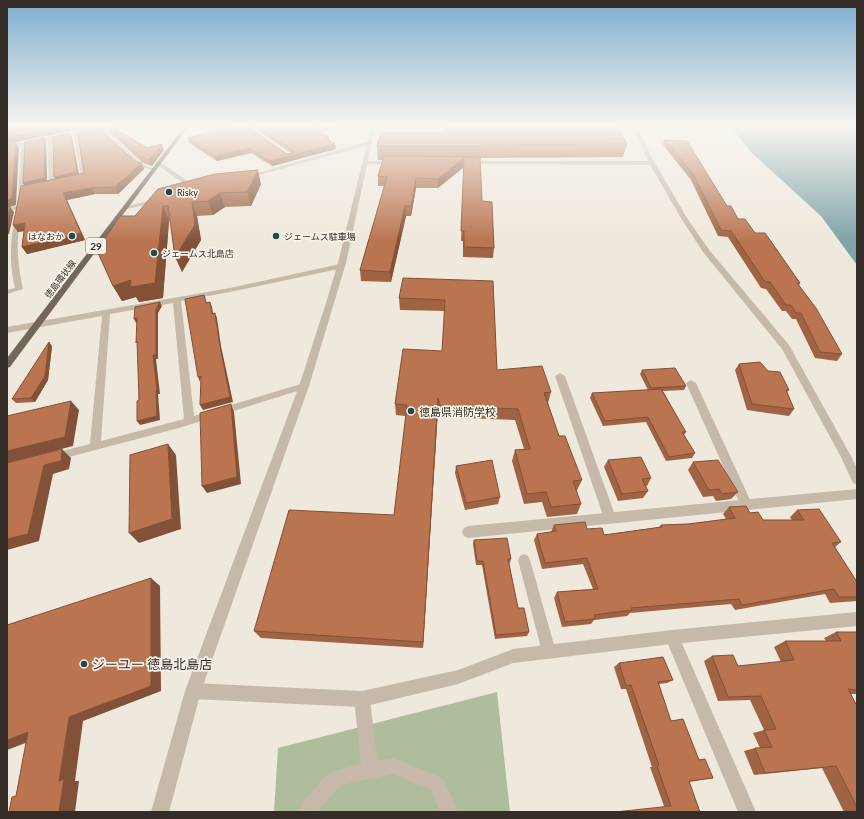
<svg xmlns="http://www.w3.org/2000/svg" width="864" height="819" viewBox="0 0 864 819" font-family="Lato,'Noto Sans JP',sans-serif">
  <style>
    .green { fill: #afbd9d }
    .water { fill: #7ea3a9 }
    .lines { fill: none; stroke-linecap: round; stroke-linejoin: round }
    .service { fill: #c6b9a9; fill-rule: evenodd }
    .minor { fill: #c6b9a9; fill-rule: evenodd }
    .tertiary { fill: #c6b9a9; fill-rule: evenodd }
    .primary { fill: #74665b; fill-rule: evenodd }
    .wall { fill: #a06444 }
    .shaded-wall { fill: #825137 }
    .building { fill: #ba744f; stroke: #825137 }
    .poi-dot { fill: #224951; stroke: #f7f2e8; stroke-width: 1.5 }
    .labels { text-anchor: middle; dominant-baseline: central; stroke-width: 3.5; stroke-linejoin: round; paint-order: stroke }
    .far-poi-label { font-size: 9px; fill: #342d28; stroke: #f7f2e8; text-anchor: start }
    .far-street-label { font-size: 9px; fill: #342d28; stroke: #f7f2e8 }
    .shield { fill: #f7f2e8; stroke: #6e6862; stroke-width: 1 }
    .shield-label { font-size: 10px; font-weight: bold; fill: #342d28 }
    .poi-label { font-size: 11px; fill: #342d28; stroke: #f7f2e8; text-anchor: start }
    .near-poi-label { font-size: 13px; fill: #342d28; stroke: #f7f2e8; text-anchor: start }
  </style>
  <rect width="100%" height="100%" fill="#efe8dc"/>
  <!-- green -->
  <path class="green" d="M497,692L510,812H274L278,748Z"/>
  <!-- water -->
  <path class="water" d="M731,127H857V265L821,216L752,153Z"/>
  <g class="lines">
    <!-- service -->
    <path class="service" d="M103,132H107L142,164L155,169V171L138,166L103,134Z
      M50,137L53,139L55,185L52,187L49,185L47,139Z
      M156,162H160L190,183L185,184L156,164Z
      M560,373L565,376L616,518L614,522L610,523L606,522L604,518L555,376Z
      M691,380L696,383L752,504L750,508L746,509L742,508L740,504L686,383Z
      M524,554L528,556L530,560L556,652L554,657L549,659L544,657L542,652L518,560L520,556Z
      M672,630L677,632L756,812H738L665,637L667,632Z
      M362,691L367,694L370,699L377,761L393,758L443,778L458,812H440L431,790L393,774L341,785L317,812H299L303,801L330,772L361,764L354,699L357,694Z"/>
    <!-- minor -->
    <path class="minor" d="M75,132L77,133L87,178L73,181V179L81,177L73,133Z
      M66,133L68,136L26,145L23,200L18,201L21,146L7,149V145Z
      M370,141L372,144L248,178L243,177Z
      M366,161H394L397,163L394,165L364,164L363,163Z
      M468,161H652L655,163L652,165L466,164L465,163Z
      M157,199L159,200V202L126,209L123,207Z
      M20,205L23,207L22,208L7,212V208Z
      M18,214L21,216C16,241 17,264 23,289L7,294V290L15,288C9,263 10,241 15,216Z
      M340,264L344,266L343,268L230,292L181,301L194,416L304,383L307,384L309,386L307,388L179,428L54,461L50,460L49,457L50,454L90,444L102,316L7,333V327L230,288ZM173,303L184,419L101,441L110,314Z
      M857,489V499L468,538L464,536L462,532L464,528L468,526Z
      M857,612V626L672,644L513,663L458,684L362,707L193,699L188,696L185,691L188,686L193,683L362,691L458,670L513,649L672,630Z"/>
    <!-- tertiary -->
    <path class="tertiary" d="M371,127H375L346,263L334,303L309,386L201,691L169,812H151L185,691L299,386L326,303L338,263Z
      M633,127H637L655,163L687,218L710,251L789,345L851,456L857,468V485L853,483L841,457L782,349L703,252L681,218L649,163Z"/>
    <!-- primary -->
    <path class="primary" d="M184,127H188L10,367L7,368V358Z"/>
  </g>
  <!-- wall -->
  <path class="wall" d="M7,127H113L147,148L162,144L164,150L152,166L143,163L108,131H102L144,169L118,194H95L67,200L85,240L27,254L22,247L24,231L18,232L13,225L25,186L23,183L44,138L46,142L47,181L56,179L72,137L79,174L84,173L77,129L7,144Z
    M253,127H313L319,131V129L316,127H335V128L321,132L329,137V140L335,144L336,149L272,166L251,153L217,161L189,143L188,138L287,154L291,153Z
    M445,132L627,144L623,157L480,158L482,201L494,248L493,258L463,257V241H461L464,167L438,188H416L411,216H406L391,282L361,281L360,270L384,186H378V176L383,160H378L377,146Z
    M664,140L727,206L738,219L755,233L800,283L799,285L842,354L837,361L815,358L796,319H792L786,311H782L766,289L761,288L728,237L718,236L691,180L663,145Z
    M261,184L251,206L225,207L213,215L197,216L201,240L182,272L170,221H169L163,298L139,302L136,297L122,301L113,286L135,216L158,189Z
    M493,281L497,370L551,392L548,403L559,436L582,480L577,490H576L581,504L577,514L547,517L542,502L524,504L512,461L515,450L524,449L515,420L440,417L438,409L423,648L261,638L254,631L394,515L406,416L396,415L395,404L442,351L445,311L400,310L399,298Z
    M52,346L48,380L35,402L16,403L12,399Z
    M739,364L768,371L789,390L787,392L794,409L789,416L747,410L735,370Z
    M642,370L686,386L684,390L663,391L686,432L684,435L695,453L692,458L666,461L646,422L603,426L590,398L592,393L648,390L640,374Z
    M608,460L651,478L647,486H646L648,491L643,498L618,501L604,467Z
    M693,462L738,492L731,499L716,501L713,496L703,497L688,470Z
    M456,466L500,497L498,504L465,510L455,473Z
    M729,507L750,513L763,520H792L790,517L797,510L841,542L835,547L857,582V601L830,603L825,594L735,610L731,604L630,613L627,616L594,620L591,624L562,627L554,598L557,592L593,589L583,564L542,569L534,540L537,534L551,532L554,525L587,529L604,535L659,527L661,525L688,524L726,519L723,514Z
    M474,540L511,559L510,563H509L518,608L529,632L527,636L495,639L482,565H476L473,544Z
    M836,632H857V694H851L857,706V812H844L822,768L754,775L744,751L755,748H760L753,733L764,730L750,700L718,701L704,661L712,656L738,666L781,662L774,647L785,641H826L824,638Z
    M619,663L673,680L667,683L659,684L671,721L713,778L689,782L700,812L664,806L650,767H652L626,689H621L614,667Z"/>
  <!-- shaded-wall -->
  <path class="shaded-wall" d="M63,127H88L7,144V138Z
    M321,127H335V128L319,132V128Z
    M70,133L72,137L79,176L56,180L54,177Z
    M44,138L46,142L47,182L26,186L23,183Z
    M16,143L19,148L16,205L7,208V201Z
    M162,144L164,150L152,166L149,160Z
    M335,144L336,149L272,166L270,161Z
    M249,148L251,153L217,161L215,156Z
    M464,158V167L438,188V179Z
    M142,163L144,169L118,194L115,187Z
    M258,170L261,184L251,206L247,192Z
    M416,178V188L411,216V206Z
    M91,188L95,194L67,200L85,240L27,254L22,247L63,193Z
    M220,193L225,207L213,215L208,201Z
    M192,202L197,216L201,240L182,272L175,257Z
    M163,206L169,221L163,298L139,302L136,297L122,301L113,286Z
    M405,206L406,216L391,282L390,272Z
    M10,207L14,212L9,234H7V219Z
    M25,223L30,230L18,232L13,225Z
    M204,295L206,300L208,308L206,303Z
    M160,302L162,306L158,313V359H156L160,394H158L160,420L140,425L137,421L156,309Z
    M210,302L212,307L214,319L212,314Z
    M215,313L217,318L221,346L233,402L203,410L200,405L219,341Z
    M137,318L139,322L136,323L134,319Z
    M49,342L52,346L48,380L35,402L31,398Z
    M201,376L200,382L198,377Z
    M438,398V409L423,648V642Z
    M71,401L79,410L73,446L7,463V451Z
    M231,404L234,412L241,484L207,493L202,486Z
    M168,444L176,455L181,529L139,543L129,533Z
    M62,449L71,458L69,469L53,474L39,541L7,550V539L44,465Z
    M151,578L160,586L161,691L83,721L75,781H79L75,812H59V781L69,717Z
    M28,732L44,736L7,750V740Z"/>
  <!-- building -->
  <path class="building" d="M7,127H63L7,138Z
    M84,127H99V129L134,161L142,163L115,187L91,188L63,193L81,233L22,247L25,223L13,225L21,186L84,173L77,129Z
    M108,127H113L147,148L162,144L149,160L140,156Z
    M230,127H248L287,154L294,153V151L258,127H313L329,137L326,138L335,144L270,161L249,148L215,156L188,138Z
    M446,127H618L627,144L480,145V146H377L381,132H446Z
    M70,133L77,172L54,177L53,137Z
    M44,138L45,178L23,183L25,142Z
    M664,140L687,141L727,206H731L738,219H745L755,233H765L800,283H797L816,308L842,354L820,352L801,313H796L791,305H786L770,282H765L731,231L721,230L693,174Z
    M16,143L12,199L7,201V145Z
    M384,156L480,157L482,201L492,202L494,248L464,247V231H461L464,158L438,179L416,178L411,206H405L390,272L360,270L387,177L378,176Z
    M258,170L247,192L220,193L208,201L192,202L195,225L175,257L168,206H163L155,283L130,287L131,280L113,286L98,253V249L120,216H135L158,189L215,174Z
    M7,207H10L7,219Z
    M403,278L493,281L497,370L542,366L551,392L544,393L559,436H565L582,480L573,481L581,504L551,507L546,492L527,494L515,450L530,449L518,409L440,406L438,398L423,642L254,631L289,510L394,515L407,405L395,404L403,349L442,351L445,300L399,298Z
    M204,295L206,303L210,302L212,314L215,313L219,341L230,397L200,405L201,376L198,377L185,299Z
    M160,302L156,309V355H153L157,390H156L157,416L137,421V401L139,400L137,341L136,343L137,318L134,319L135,307Z
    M49,342L45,376L31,398L12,399Z
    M760,362L768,371L780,372L789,390H786L794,409L752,404L739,364Z
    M675,368L686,386L651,388L642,370Z
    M661,389L686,432H682L695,453L669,457L648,417L605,421L592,393Z
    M71,401L65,437L7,451V416Z
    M231,404L237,477L202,486L200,413Z
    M168,444L172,519L129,533L130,455Z
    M62,449L61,461L44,465L28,534L7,539V463Z
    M641,457L651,478L642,479L648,491L622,494L608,460Z
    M492,460L500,497L466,503L456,466Z
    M718,460L738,492L722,494L719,489L709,490L693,462Z
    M746,506L750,513L758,512L763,520H804L797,510L819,509L841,542L832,543L857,582V597H839L834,589L742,605L739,599L631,608L632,610L594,615L595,619L565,622L557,592L598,589L587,558L545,563L537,534L556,531L554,525L585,522L587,529L602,528L604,535L662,527L661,525L688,524L735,518L729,507Z
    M507,538L511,559H508L518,608H524L529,632L496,635L483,561H477L474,540Z
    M151,578V686L69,717L59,781L64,779L59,812H9L12,797L16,796L28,732L7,740V625Z
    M836,632H857V690L848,689L857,706V807L836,766L765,773L755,748L772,747L764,730L776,729L761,696L728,697L712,656L733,655L738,666L794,660L785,641H841Z
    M663,657L673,680L658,682L671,721L683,719L699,760L705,759L713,778L689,781L700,812H615L671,806L657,766L659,765L631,685L626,686L619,663Z"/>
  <!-- sky -->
  <linearGradient id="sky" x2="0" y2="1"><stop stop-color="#7dadcf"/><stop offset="0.52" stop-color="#f8f5ef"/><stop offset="1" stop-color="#f8f5ef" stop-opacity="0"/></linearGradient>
  <rect width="864" height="242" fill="url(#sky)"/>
  <!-- markers -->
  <g class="poi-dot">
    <circle cx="169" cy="192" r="4"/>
    <circle cx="72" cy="236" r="4"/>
    <circle cx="276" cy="236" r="4"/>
    <circle cx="154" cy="253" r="4"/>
    <circle cx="411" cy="411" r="4"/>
    <circle cx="84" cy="664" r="4"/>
  </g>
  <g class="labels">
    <!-- far-poi labels -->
    <g class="far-poi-label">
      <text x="177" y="192">Risky</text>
      <text x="64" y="236" text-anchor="end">はなおか</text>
      <text x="284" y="236">ジェームス駐車場</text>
      <text x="162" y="253">ジェームス北島店</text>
    </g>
    <!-- far-street labels -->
    <g class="far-street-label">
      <text transform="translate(60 279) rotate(-53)">徳島環状線</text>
    </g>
    <!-- shield labels -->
    <rect class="shield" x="86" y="238" width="20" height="16" rx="3"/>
    <g class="shield-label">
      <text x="96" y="246">29</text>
    </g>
    <!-- poi labels -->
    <g class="poi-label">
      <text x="419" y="411">徳島県消防学校</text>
    </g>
    <!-- near-poi labels -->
    <g class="near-poi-label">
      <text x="92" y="664">ジーユー 徳島北島店</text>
    </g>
  </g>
  <!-- border -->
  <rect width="864" height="819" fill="none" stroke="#342d28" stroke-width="16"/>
</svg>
